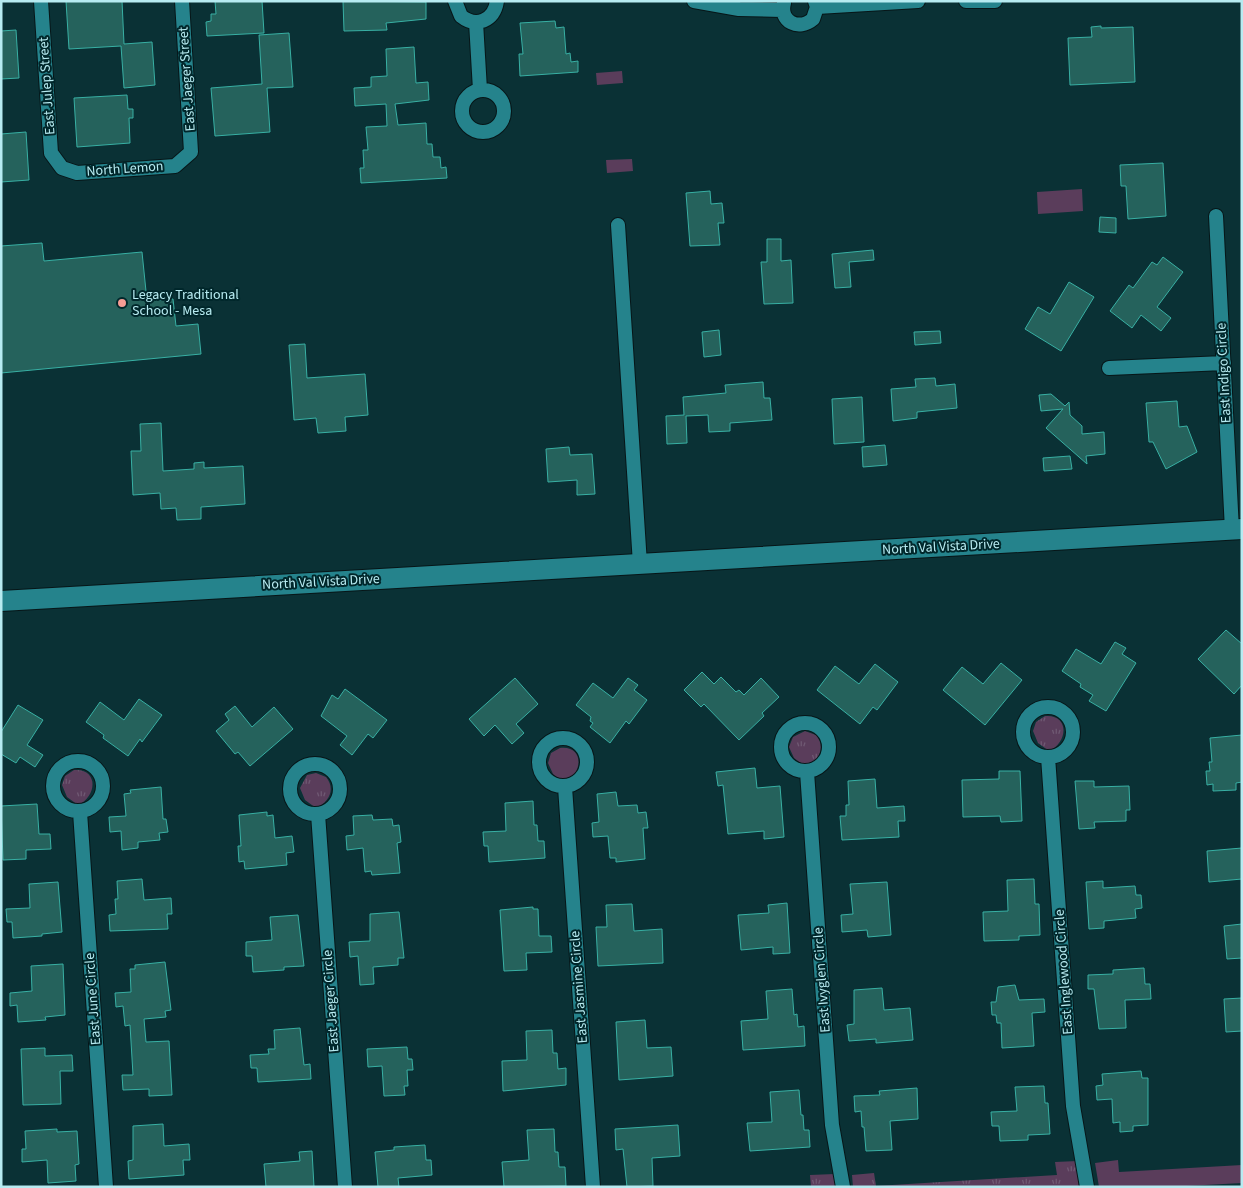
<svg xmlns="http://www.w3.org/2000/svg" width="1243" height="1188" viewBox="0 0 1243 1188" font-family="'Source Sans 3',sans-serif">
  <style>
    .grass { fill: #5a3d5b }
    .park { fill: url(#park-tufts) }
    .building { fill: #25625c; stroke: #38b0a4 }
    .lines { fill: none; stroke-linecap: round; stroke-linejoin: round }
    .street-casing { stroke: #071618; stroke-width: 16 }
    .secondary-casing { stroke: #071618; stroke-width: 22 }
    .street { stroke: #25838c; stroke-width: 14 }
    .secondary { stroke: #25838c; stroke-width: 20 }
    .poi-dot { fill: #f59c94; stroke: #00272b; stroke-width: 2 }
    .labels { text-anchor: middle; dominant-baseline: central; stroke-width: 4; stroke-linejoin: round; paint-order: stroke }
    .street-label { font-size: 14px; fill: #b7ebf1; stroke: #00272b }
    .poi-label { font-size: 14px; fill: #b7ebf1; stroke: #00272b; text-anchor: start }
  </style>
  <defs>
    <pattern id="park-tufts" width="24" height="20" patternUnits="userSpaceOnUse" patternTransform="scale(1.25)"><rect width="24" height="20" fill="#5a3d5b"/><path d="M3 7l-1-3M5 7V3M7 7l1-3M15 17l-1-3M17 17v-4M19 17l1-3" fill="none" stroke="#6f5973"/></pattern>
  </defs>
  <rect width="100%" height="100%" fill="#0a3135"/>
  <!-- grass -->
  <path class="grass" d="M622,71L623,83L597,85L596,73Z
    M632,159L633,171L607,173L606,160Z
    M1082,189L1083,211L1038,214L1037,192Z
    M560,748C585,745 583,775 564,783L553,774L548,763L551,753Z
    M1118,1160L1119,1172L1242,1165V1183L1168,1187H1099L1095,1163Z"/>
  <!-- park -->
  <path class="park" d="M1045,716C1070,714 1068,743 1049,751L1038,743L1033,731L1036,722Z
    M805,731L816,735C826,747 819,761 806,767L794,758L789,747L793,737Z
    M74,770C99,768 97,797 78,805L67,797L62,785L65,776Z
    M316,773L326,777C336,789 329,802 316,808L305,800L300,788L307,775Z
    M1078,1161L1079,1187H853L852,1175L874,1173L876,1186L1057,1175L1055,1162Z
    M835,1174L836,1187H811L810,1175Z"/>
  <!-- building -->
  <path class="building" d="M66,1H122L124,44L152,42L155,85L124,88L121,46L69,49Z
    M215,1H262L264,33L207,36L206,22L211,21V14H216Z
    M343,1L426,2V19L386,23L387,30L344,31Z
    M555,21L556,28L564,27L566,54L570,53L571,62L578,61V72L520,76L519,54H523L520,23Z
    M1101,26V28L1133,27L1135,82L1070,85L1068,38L1092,37L1091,27Z
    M16,30L19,78L1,79V31Z
    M289,33L293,87L267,88L270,132L215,136L211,88L262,84L259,35Z
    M414,47L416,83L428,82L429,100L395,104L398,125L426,123L427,144H432L433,157H440L441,168L446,167L447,178L361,183L360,168H364L363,150H368L366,127L387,126L386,104L355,106L354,88L371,87V77L387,76L386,49Z
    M127,95L128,109H133V118H129L130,143L77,147L74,98Z
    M26,132L29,180L1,182V134Z
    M1163,163L1166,216L1128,219L1126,186H1121L1120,165Z
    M710,191L711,204L722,203L724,223H718L720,245L690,246L686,193Z
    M1100,217L1116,218V233L1099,232Z
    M767,239H781V261L791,260L793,303L764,304L761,262H767Z
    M42,243L44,261L142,252L147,301L173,299L176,326L198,324L201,354L1,373V246Z
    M873,250L874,260L849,262L851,287L835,288L832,254Z
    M1163,257L1183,272L1157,307L1171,318L1161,331L1141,315L1132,328L1110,311L1129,285L1133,288L1152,262L1157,265Z
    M1069,282L1094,297L1061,351L1025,329L1038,307L1050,314Z
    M719,330L721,355L704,357L702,332Z
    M940,331L941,343L915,345L914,332Z
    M305,344L307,378L365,374L368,415L345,417L346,431L318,433L316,418L294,420L289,345Z
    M935,378L936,386L955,384L957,408L917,412V418L893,421L891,389L916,387L915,379Z
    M763,382L764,398H770L772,420L730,423V431L709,432L708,415L686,416L687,443L667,444L666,416L684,415L683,397L726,393L725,385Z
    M1051,394L1065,406L1069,402L1070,415L1082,426V434L1104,432L1105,454L1086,456L1087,464L1046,428L1063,409L1041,411L1039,395Z
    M862,397L864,442L834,444L832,399Z
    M1177,401L1179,427L1187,426L1197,452L1166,469L1153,442H1149L1146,403Z
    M161,423L163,471L194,469V463L204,462V468L243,466L245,504L201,507V519L177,520L176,508L161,509L160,493L133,495L131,451H141L140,424Z
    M885,445L887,465L863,467L862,447Z
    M569,447L570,455L592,454L595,494L577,495V480L548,482L546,449Z
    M1070,456L1072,469L1044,471L1043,458Z
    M1226,630L1242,644V685L1234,694L1198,659Z
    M1115,642L1126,648L1122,654L1136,663L1106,711L1089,701L1093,695L1080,687L1081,684L1062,671L1076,649L1101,664Z
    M1001,663L1022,680L985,725L943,690L962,667L983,684Z
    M875,664L898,682L877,710L873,707L860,724L817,690L835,666L859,684Z
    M702,672L714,684L721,677L736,692L739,690L744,695L761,678L779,697L762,713L764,716L739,740L704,704L701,707L684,690Z
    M515,678L538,704L516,724L524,733L512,744L495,725L484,736L469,719Z
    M628,678L638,685L634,690L647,700L629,724L626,721L610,743L590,727L593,723L590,721L591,717L576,705L593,683L613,698Z
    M345,689L387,720L373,738L368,734L352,755L340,745L347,736L321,716L332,695L338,699Z
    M139,699L162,715L142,742L140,739L128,756L103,738L104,735L86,722L100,702L124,720Z
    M18,705L43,720L27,745L43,755L35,767L20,757L16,763L1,754V732Z
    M235,706L252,727L274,707L293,729L250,766L238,752L235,754L216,731L229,720L225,714Z
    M1242,735V782L1236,783V790L1213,791V784L1207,785L1206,771H1210L1209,762H1212L1210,738Z
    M755,768L757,788L780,786L784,837L764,839V831L728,834L723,785L718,786L716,772Z
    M999,771H1020L1022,821L1001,822L1000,816L963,817L962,780L999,779Z
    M875,779L877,808L904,806L905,821H898L899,837L842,840L840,816H846V805H849L848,781Z
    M1075,781H1094V787L1129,786L1130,810H1126V821L1094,822L1095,828L1079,829Z
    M161,787L163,819H166L168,832L159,833L160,840L138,842V848L122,850L121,831L110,832L109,817L126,816L124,794L131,793L130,790Z
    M616,792L618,806L637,805L638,813L646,812L648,828H643L645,859L616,862V858H610L608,836L593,837L592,823L599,822L597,794Z
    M533,801L534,825H537L538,841H544L545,858L489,862L488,846H484L483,832L506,831L505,803Z
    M37,804L39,834H50L51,849L26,850V859L3,860L1,806Z
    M267,812V816L273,815L275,838L292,836L294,852L286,853L287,865L245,869L244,861L239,862L238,846H241L239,815Z
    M372,815L373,820L392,819L393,826L399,825L401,842L397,843L400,873L372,875L371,871L365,872L363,848L347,850L346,836L354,835L353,816Z
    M1242,848V879L1209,882L1207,851Z
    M142,879L144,900L171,898L172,914H167L168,929L110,931L109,915L116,914L115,899H118L117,881Z
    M1034,879L1035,904H1039L1040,935L1019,936V940L984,941L983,912L1008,911L1007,880Z
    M1103,881V888L1135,886L1136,895H1141L1142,908L1135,909L1136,918L1104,921V928L1089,929L1086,882Z
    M58,882L62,932L42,934V936L13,938L12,922H7L6,909L30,908L29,884Z
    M887,882L891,935L868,937L867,930L842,932L841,915L853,914L850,884Z
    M787,903L790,953L773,954V947L741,950L738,915L769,913L768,905Z
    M632,904L634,931L662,929L663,963L598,966L596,927H607L606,905Z
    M533,907V909H538L539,936H551L552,952L526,953L527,970L504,971L500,910Z
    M399,912L404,958H398V965L373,967L374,984L360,985L358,956L350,957L349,942L370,941V914Z
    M298,915L304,966L284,967V970L253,972L252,956H246V942L272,940L270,917Z
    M1242,924V958L1227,959L1224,926Z
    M165,962L171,1010L165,1011L166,1017L144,1019L146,1042L169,1041L172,1095L149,1096V1089L123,1090L122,1075H133L130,1025L125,1026L123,1006L116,1007L115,993L131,992L130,969H135V965Z
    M63,964L65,1015L45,1017L46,1020L18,1022L17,1005L10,1006V993L32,991L31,966Z
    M1144,968L1145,984H1150L1151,999L1125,1000L1126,1028L1099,1029L1094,989H1088V975L1113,974V970Z
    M1015,985L1019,1000L1044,999L1045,1012L1032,1013L1034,1046L1002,1048L1001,1023H997L996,1015H992L991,1002H996L998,987Z
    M882,988L884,1010L910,1008L913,1040L876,1043V1039L849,1041L847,1025L854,1024V990Z
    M792,989L794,1015L797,1014L798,1027L804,1026L805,1046L743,1050L741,1021L768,1019L766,991Z
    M1242,998V1031L1226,1032L1224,999Z
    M645,1020L647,1048L671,1047L673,1076L619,1080L616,1022Z
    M300,1028L304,1065L310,1064L311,1079L258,1082L257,1068H251L250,1055L269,1054L268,1049H275L274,1030Z
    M552,1030L553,1053H557L558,1069L566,1068V1085L503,1091L502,1061L527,1060L526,1031Z
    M407,1047L408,1059H412L413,1070H407L408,1086H404L405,1095L384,1096L382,1066L368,1067L367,1049Z
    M45,1048V1056L72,1055L73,1071H60L61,1104L23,1105L21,1049Z
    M1141,1071L1142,1078H1148V1125L1133,1126V1131L1120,1132V1122L1113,1123L1112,1099L1097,1100L1096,1086L1103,1085L1102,1074Z
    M1044,1086L1045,1103H1048L1050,1134L1028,1135V1140L1000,1141L999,1126H992L991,1112L1017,1111L1015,1087Z
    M917,1088L918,1119L890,1121L892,1150L866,1151L864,1127H862L861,1111L855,1112L854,1096L880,1095L879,1091Z
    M799,1090L801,1115H803L804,1130H809L810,1147L750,1151L747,1123L772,1122L770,1092Z
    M163,1124L164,1146L189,1144L190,1160H183L184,1175L129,1179L128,1161L133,1160V1126Z
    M678,1125L680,1156L652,1158L653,1186L627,1187L623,1149L616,1150L615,1129Z
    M57,1129V1132L77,1131L79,1164L75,1165L76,1181L48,1183L47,1160L22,1162V1149H26L25,1131Z
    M554,1129L555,1152H558L559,1167H565L566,1186L504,1187L502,1162L529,1160L527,1130Z
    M425,1145L426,1160H431L432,1175L398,1178L399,1187H378L375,1152L394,1150V1147Z
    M312,1151L314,1187H266L264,1164L300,1161L299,1152Z"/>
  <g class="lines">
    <defs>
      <path id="street" d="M41,1L51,153L62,168L77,173L175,166L191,152L182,1
        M455,1L461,16C476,28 494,21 497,1
        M694,1L739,9L782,10
        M966,1H995
        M784,3C779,22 799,31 813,19L817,7L815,1
        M817,7L918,1
        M476,22L480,90
        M462 111a21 21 0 1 1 42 0a21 21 0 1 1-42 0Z
        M1216,216L1232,530
        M618,225L640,564
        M1109,368L1224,363
        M1023 732a25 25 0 1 1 50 0a25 25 0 1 1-50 0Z
        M781 747a24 24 0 1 1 48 0a24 24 0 1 1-48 0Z
        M539 762a24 24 0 1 1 48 0a24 24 0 1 1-48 0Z
        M1048,757L1073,1106L1087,1187
        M53 786a25 25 0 1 1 50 0a25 25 0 1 1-50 0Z
        M290 789a25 25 0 1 1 50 0a25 25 0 1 1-50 0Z
        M807,772L832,1125L843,1187
        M565,787L593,1187
        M80,812L106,1187
        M318,814L345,1187"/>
      <path id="secondary" d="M1,601L1242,529"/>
    </defs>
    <!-- street casing -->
    <use href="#street" class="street-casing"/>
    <!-- secondary casing -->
    <use href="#secondary" class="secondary-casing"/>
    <!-- street -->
    <use href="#street" class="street"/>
    <!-- secondary -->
    <use href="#secondary" class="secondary"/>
  </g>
  <!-- markers -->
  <circle class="poi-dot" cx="122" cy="303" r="5"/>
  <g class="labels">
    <!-- street labels -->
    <g class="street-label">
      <text transform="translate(187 79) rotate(-94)">East Jaeger Street</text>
      <text transform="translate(47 86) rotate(-94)">East Julep Street</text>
      <text transform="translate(125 169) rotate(-4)">North Lemon</text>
      <text transform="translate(1224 373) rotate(-93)">East Indigo Circle</text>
      <text transform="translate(941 547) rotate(-3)">North Val Vista Drive</text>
      <text transform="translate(321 582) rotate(-3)">North Val Vista Drive</text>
      <text transform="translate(1064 972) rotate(-94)">East Inglewood Circle</text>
      <text transform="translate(822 980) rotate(-94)">East Ivyglen Circle</text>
      <text transform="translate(579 987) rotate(-94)">East Jasmine Circle</text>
      <text transform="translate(93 999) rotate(-94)">East June Circle</text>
      <text transform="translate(331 1001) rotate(-94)">East Jaeger Circle</text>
    </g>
    <!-- poi labels -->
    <g class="poi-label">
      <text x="132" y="295">Legacy Traditional<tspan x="132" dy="16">School - Mesa</tspan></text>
    </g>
  </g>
  <!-- border -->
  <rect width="1243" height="1188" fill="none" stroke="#b7ebf1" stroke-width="5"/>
</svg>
